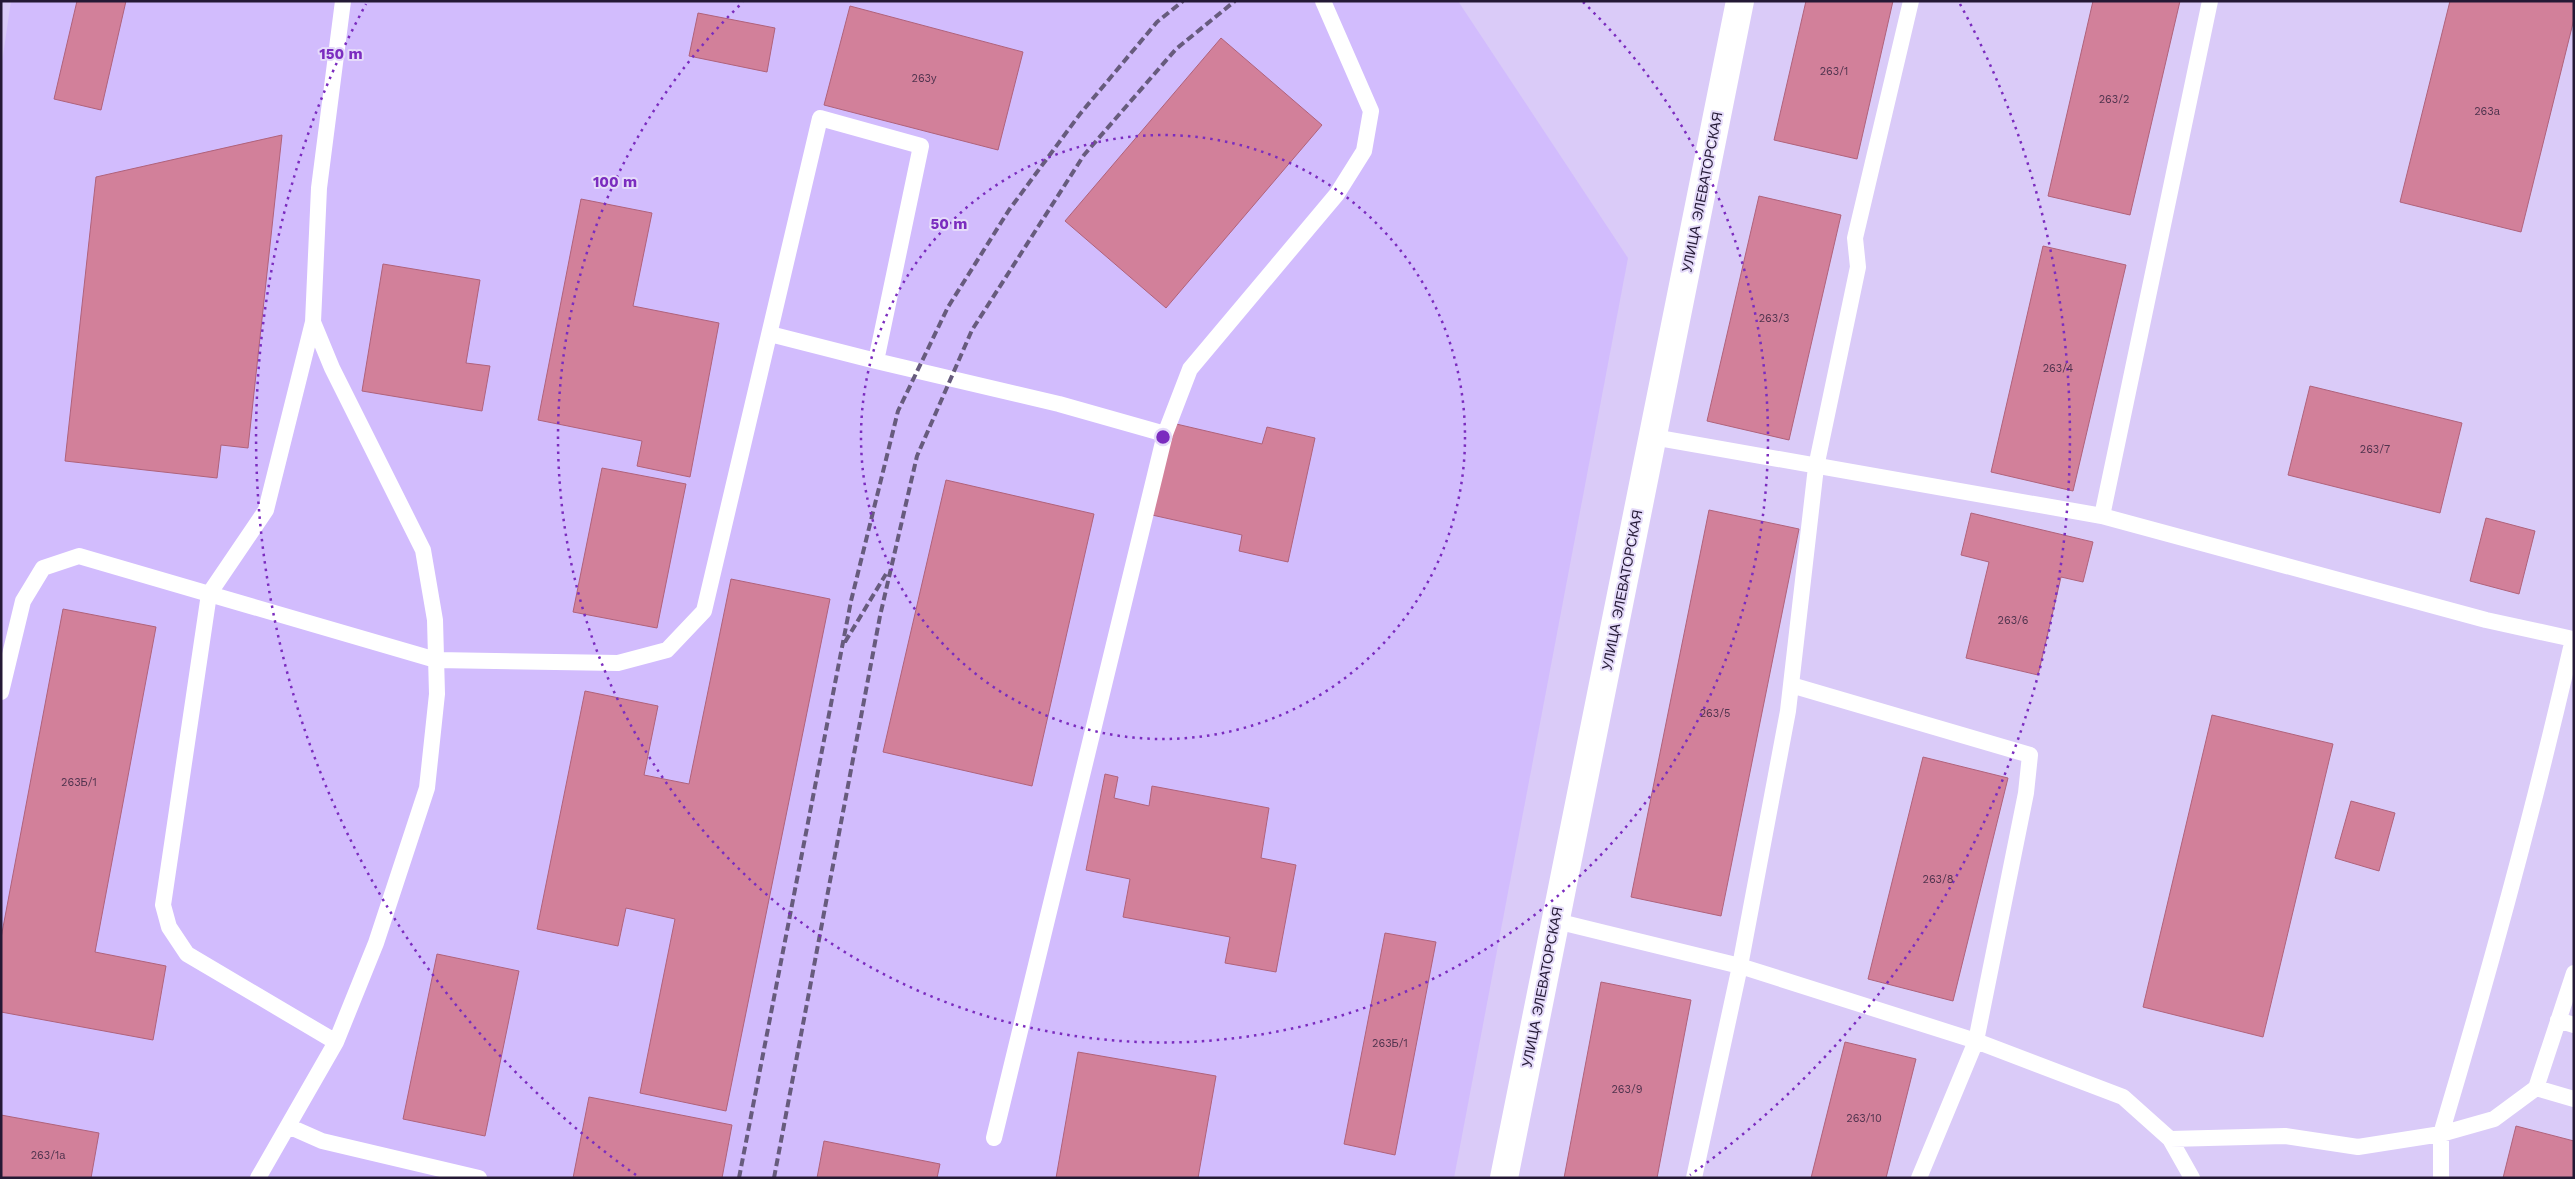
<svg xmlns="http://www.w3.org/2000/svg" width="2575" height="1179" viewBox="0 0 2575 1179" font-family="'Work Sans',sans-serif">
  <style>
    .built { fill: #d2bcfd }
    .building { fill: #d2809a; stroke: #b0627b }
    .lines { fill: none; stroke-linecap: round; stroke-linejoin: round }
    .lane { stroke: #fff; stroke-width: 16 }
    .street { stroke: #fff; stroke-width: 28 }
    .rail { stroke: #675b7d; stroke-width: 4; stroke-dasharray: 8 4; stroke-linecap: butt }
    .ring { fill: none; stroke: #7b2cbf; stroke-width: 2.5; stroke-dasharray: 2.5 5 }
    .labels { text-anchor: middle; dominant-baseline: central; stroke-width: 4; stroke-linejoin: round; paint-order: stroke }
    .number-label { font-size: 11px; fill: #50334e }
    .street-label { font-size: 14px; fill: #241935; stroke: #e5dbfa }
    .centre { fill: #7b2cbf; stroke: #e5dbfa; stroke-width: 2.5 }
    .ring-label { font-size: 15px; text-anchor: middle; font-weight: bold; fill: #7b2cbf; stroke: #e5dbfa; stroke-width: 4; stroke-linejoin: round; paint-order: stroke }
  </style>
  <rect width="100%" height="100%" fill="#dacbf8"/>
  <!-- built -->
  <path class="built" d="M11,1H1458L1628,258L1454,1178H1V69Z"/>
  <!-- building -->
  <path class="building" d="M77,1H126L101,110L54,99Z
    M1806,1H1893L1857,159L1774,140Z
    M2093,1H2180L2130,215L2048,196Z
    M2450,1H2574V19L2521,232L2400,202Z
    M850,6L1023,52L998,150L824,105Z
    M698,13L775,28L767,72L689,56Z
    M1221,38L1322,125L1166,308L1065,221Z
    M282,135L248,448L221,445L217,478L65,461L96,177Z
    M1759,196L1841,215L1789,440L1707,421Z
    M581,199L652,213L633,306L719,323L690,477L637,466L642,441L538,420Z
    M2043,246L2126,265L2073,491L1991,472Z
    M383,264L480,280L466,363L490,366L482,411L362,391Z
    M2310,386L2462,423L2440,513L2288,475Z
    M1172,423L1262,444L1267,427L1315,438L1288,562L1239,551L1242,535L1152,515Z
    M602,468L686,484L657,628L573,612Z
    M946,480L1094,514L1032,786L883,752Z
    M1709,510L1799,529L1721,916L1631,897Z
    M1971,513L2093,542L2083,582L2061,577L2038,675L1966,658L1989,562L1961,555Z
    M2486,518L2535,531L2519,594L2470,581Z
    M731,579L830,599L726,1111L640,1093L675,919L626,908L618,946L537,929L585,691L658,706L644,775L689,784Z
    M63,609L156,627L95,952L166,966L153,1040L1,1012V938Z
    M2212,715L2333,744L2263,1037L2143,1007Z
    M1923,757L2008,778L1953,1001L1868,979Z
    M1105,774L1118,777L1114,798L1149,806L1152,786L1269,808L1261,858L1296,865L1276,972L1225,963L1230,937L1123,917L1130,879L1086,870Z
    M2351,801L2395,813L2379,871L2335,858Z
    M1385,933L1436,942L1395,1155L1344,1144Z
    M437,954L519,971L485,1136L403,1119Z
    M1601,982L1691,1000L1657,1178H1564Z
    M1845,1042L1916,1059L1886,1178H1811Z
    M1078,1052L1216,1076L1198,1178H1056Z
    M589,1097L732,1125L722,1178H573Z
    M1,1115L99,1133L91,1178H1Z
    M2516,1126L2574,1141V1178H2503Z
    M824,1141L940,1164L937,1178H817Z"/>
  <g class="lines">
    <!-- lane -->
    <path class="lane" d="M313,322L266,510L209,594L163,905L169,927L187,954L336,1042
      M876,361L1059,404L1165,434L994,1138
      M1165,434L1190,369L1337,194L1364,151L1371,111L1323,1
      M1653,437L2102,516L2210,1
      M2102,516L2486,620L2573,639C2535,806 2490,970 2441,1134
      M1791,685L2030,755L2026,793L1976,1041L1919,1178
      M1,692L23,601L43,568L79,556L436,660L618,663L667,650L704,611L820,118L921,146L876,361L770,334
      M1556,921L1740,966L1976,1041L2123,1097L2170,1139L2192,1178
      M2574,973L2536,1088L2574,1099
      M2558,1020L2574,1025
      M288,1126L322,1141L479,1178
      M2441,1134L2494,1119L2536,1088
      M2170,1139L2285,1136L2358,1147L2441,1134V1178
      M258,1178L336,1042L376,943L427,788L437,694L435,620L423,550L332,368L313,322L319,188L343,1
      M1694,1178L1740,966L1788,711L1816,467L1858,267L1855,238L1911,1"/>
    <!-- street -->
    <path class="street" d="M1504,1178L1740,1"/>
    <!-- rail -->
    <path class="rail" d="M845,642L886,574
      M739,1178L851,601L898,411L948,307L1009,210L1080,114L1157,22L1183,1
      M774,1178L880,616L917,456L972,330L1084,155L1176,49L1235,1"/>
  </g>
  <!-- distance rings -->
  <g class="ring">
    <circle cx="1163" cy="437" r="302"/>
    <path d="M1583 2A605 605 0 1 1 743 2"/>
    <path d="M636 1175A907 907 0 0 1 366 4M1960 4A907 907 0 0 1 1690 1175"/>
  </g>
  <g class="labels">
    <!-- number labels -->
    <g class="number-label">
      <text x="1834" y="71">263/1</text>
      <text x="924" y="78">263у</text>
      <text x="2114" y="99">263/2</text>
      <text x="2487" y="111">263а</text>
      <text x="1774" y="318">263/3</text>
      <text x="2058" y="368">263/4</text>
      <text x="2375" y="449">263/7</text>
      <text x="2013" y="620">263/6</text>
      <text x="1715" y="713">263/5</text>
      <text x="79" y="782">263Б/1</text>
      <text x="1938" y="879">263/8</text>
      <text x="1390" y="1043">263Б/1</text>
      <text x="1627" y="1089">263/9</text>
      <text x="1864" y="1118">263/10</text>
      <text x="48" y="1155">263/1а</text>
    </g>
    <!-- street labels -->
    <g class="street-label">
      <text transform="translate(1702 192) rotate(-79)">УЛИЦА ЭЛЕВАТОРСКАЯ</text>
      <text transform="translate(1622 590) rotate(-79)">УЛИЦА ЭЛЕВАТОРСКАЯ</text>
      <text transform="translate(1542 987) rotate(-79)">УЛИЦА ЭЛЕВАТОРСКАЯ</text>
    </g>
  </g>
  <circle cx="1163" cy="437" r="8" class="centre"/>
  <g class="ring-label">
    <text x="341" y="59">150 m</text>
    <text x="615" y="187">100 m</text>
    <text x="949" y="229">50 m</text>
  </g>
  <!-- border -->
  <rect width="2575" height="1179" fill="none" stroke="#241935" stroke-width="5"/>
</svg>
